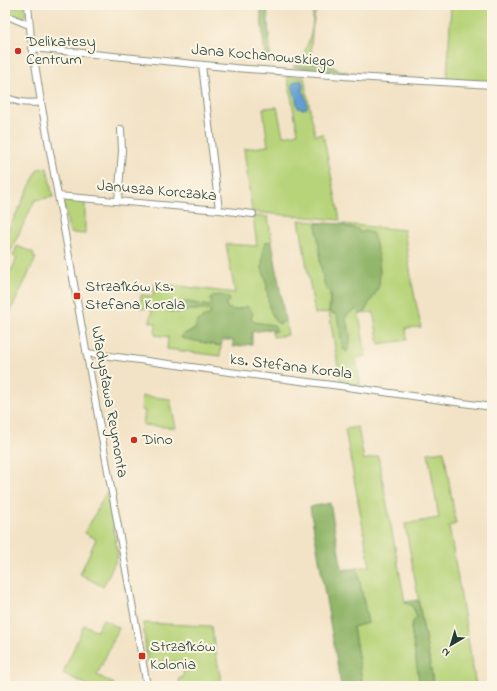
<svg xmlns="http://www.w3.org/2000/svg" width="497" height="691" viewBox="0 0 497 691" font-family="'Indie Flower',sans-serif">
  <style>
    .green { fill: #b8d47a; stroke: #6c8857 }
    .forest { fill: #92b66a; stroke: #587a4f }
    .water { fill: #649fd4; stroke: #426e84 }
    .lines { fill: none; stroke-linecap: round; stroke-linejoin: round }
    .minor-casing { stroke: #89907d; stroke-width: 8 }
    .minor { stroke: #fff; stroke-width: 6 }
    .poi-dot { fill: #c8321e; stroke: #fcf5e5; stroke-width: 1.5 }
    .labels { text-anchor: middle; dominant-baseline: central; stroke-width: 4; stroke-linejoin: round; paint-order: stroke }
    .poi-label { font-size: 16px; fill: #1f3d34; stroke: #fcf5e5; text-anchor: start }
    .street-label { font-size: 16px; fill: #1f3d34; stroke: #fcf5e5 }
  </style>
  <rect width="100%" height="100%" fill="#fcf5e5"/>
  <filter id="ink" filterUnits="userSpaceOnUse"><feTurbulence type="fractalNoise" baseFrequency=".025" numOctaves="2"/><feDisplacementMap in="SourceGraphic" scale="8" xChannelSelector="R" yChannelSelector="G"/><feConvolveMatrix kernelMatrix="1 2 1 2 8 2 1 2 1" color-interpolation-filters="sRGB"/></filter>
  <filter id="wash" filterUnits="userSpaceOnUse"><feTurbulence type="fractalNoise" baseFrequency=".012" numOctaves="4" result="noise"/><feDisplacementMap in="SourceGraphic" scale="16" xChannelSelector="R" yChannelSelector="G"/><feGaussianBlur stdDeviation="0.9" result="paint"/><feColorMatrix in="noise" values="0 0 0 0 0 0 0 0 0 0 0 0 0 0 0 0 0 1.4 0 .05"/><feComposite in="paint" operator="in"/></filter>
  <g filter="url(#wash)">
    <rect width="100%" height="100%" fill="#f3e3c6"/>
    <!-- green -->
    <path class="green" d="M5,5L11,8L17,7V5H24C27,10 26,16 22,19L5,13Z
      M312,5H318C312,20 310,46 312,62L299,63C306,50 313,33 313,18C313,14 312,9 312,5Z
      M451,5H492V83L447,79Z
      M287,76L304,77L315,135L323,134L340,220L252,212L244,149L268,146L263,108L277,107L283,136L298,133Z
      M47,168L53,197L35,200L5,263V237L38,169Z
      M67,198L85,200V234L70,233L63,202L64,200Z
      M253,216L268,217L272,241L265,243L262,268L266,280L269,307L275,321L280,324L285,320L288,335L273,337L272,332H275L271,325L254,322L242,308C236,311 233,310 226,308V303L220,295L214,296L210,299L212,303L209,306L188,302L179,313L192,310H209L211,313C203,319 197,318 195,329L190,332L183,334L181,338L221,346L220,356L167,349L168,337L155,335L156,323L150,322L152,309L140,308L141,295L153,296L155,283L235,293L226,244L257,246Z
      M299,220L323,223L317,224L320,255V262L325,287L330,292L329,312L337,315L343,349L349,327L346,321V317L349,313L358,309L366,356L356,358L360,385L341,383L329,312L315,314Z
      M343,224L404,230L412,283L421,327L406,328L407,340L379,344L373,312L365,313C367,303 376,296 378,286C380,279 381,267 378,261C376,255 359,231 354,228C349,226 347,228 343,224Z
      M17,246L34,253L33,257L36,258L5,323V284L17,258L13,256Z
      M142,396L170,399L176,428L143,425L145,411L141,410Z
      M358,427L364,460L378,456L405,602L413,607L417,617L413,622L411,628L420,686H363L353,627L368,623L357,568L370,566L345,429Z
      M444,451L456,524L449,526L476,686H434L405,524L439,518L428,453Z
      M107,491L118,556L103,587L80,574L96,539L85,533Z
      M103,619L119,628L97,675L114,684L113,686H89L63,673L84,625L97,631Z
      M143,623L211,626L222,686H179V678H183L184,665H181V662L147,661Z"/>
    <!-- forest -->
    <path class="forest" d="M260,5H267L271,65L265,60Z
      M312,62L327,64L339,70L351,73L303,69L292,67L296,65L299,63Z
      M323,223L343,224L346,227L358,229L360,233L365,231L372,233C378,243 382,277 378,288C374,297 367,304 365,313L359,315L357,309L349,313L346,317C346,321 347,322 348,326C351,335 351,344 347,352L343,349L337,315L329,312L330,306V292L325,287L320,262V255L316,224Z
      M272,241L285,320L280,324L275,321L269,307L266,280L262,268L263,248L265,243Z
      M220,295L228,297L230,300L226,303L227,308C238,312 237,309 247,306L253,313L251,319L254,322L274,325L277,331L272,332V329L252,332V344L233,347V340H222L221,346L181,338L183,334L190,332L195,329C197,318 203,319 211,313L209,310C204,309 198,309 192,310C181,311 178,315 166,310V307L177,303L188,302L209,306L212,303L210,299L214,296Z
      M330,503L342,570L357,568L368,623L353,627L363,686H341L310,507Z
      M418,600L434,686H420L411,628L413,622L417,617L413,607L405,602Z"/>
    <!-- water -->
    <path class="water" d="M301,80L302,81C303,84 304,88 302,91C306,95 307,102 307,108L303,109L298,108L292,85C293,81 297,81 301,80Z"/>
  </g>
  <g filter="url(#ink)">
    <g class="lines">
      <defs>
        <path id="minor" d="M28,5L31,38L41,102L147,686
          M5,15L29,25
          M32,48L235,68L371,78L492,85
          M202,65L219,210
          M5,97C16,102 29,104 41,102
          M58,196L219,210L253,214
          M118,201L122,151L121,129
          M87,353L214,370L340,386L492,407"/>
      </defs>
      <!-- minor casing -->
      <use href="#minor" class="minor-casing"/>
      <!-- minor -->
      <use href="#minor" class="minor"/>
    </g>
  </g>
  <!-- markers -->
  <g class="poi-dot">
    <circle cx="18" cy="51" r="4"/>
    <rect x="73" y="292" width="8" height="8" rx="2"/>
    <circle cx="134" cy="440" r="4"/>
    <rect x="138" y="652" width="8" height="8" rx="2"/>
  </g>
  <g class="labels">
    <!-- poi labels -->
    <g class="poi-label">
      <text x="26" y="42">Delikatesy<tspan x="26" dy="18">Centrum</tspan></text>
      <text x="85" y="287">Strzałków Ks.<tspan x="85" dy="18">Stefana Korala</tspan></text>
      <text x="142" y="440">Dino</text>
      <text x="150" y="647">Strzałków<tspan x="150" dy="18">Kolonia</tspan></text>
    </g>
    <!-- street labels -->
    <g class="street-label">
      <text transform="translate(263 56) rotate(5)">Jana Kochanowskiego</text>
      <text transform="translate(157 191) rotate(5)">Janusza Korczaka</text>
      <text transform="translate(291 367) rotate(7)">ks. Stefana Korala</text>
      <text transform="translate(109 402) rotate(80)">Władysława Reymonta</text>
    </g>
  </g>
  <!-- margin -->
  <rect width="497" height="691" fill="none" stroke="#fcf5e5" stroke-width="20"/>
  <!-- north arrow -->
  <g transform="translate(451 645) rotate(218)" stroke="#fcf5e5" stroke-width="3" paint-order="stroke">
  <path d="M0-3L7 15L0 10L-7 15Z" fill="#1f3d34"/>
  <text y="-6" font-size="11" font-weight="bold" text-anchor="middle" fill="#1f3d34">N</text>
  </g>
</svg>
